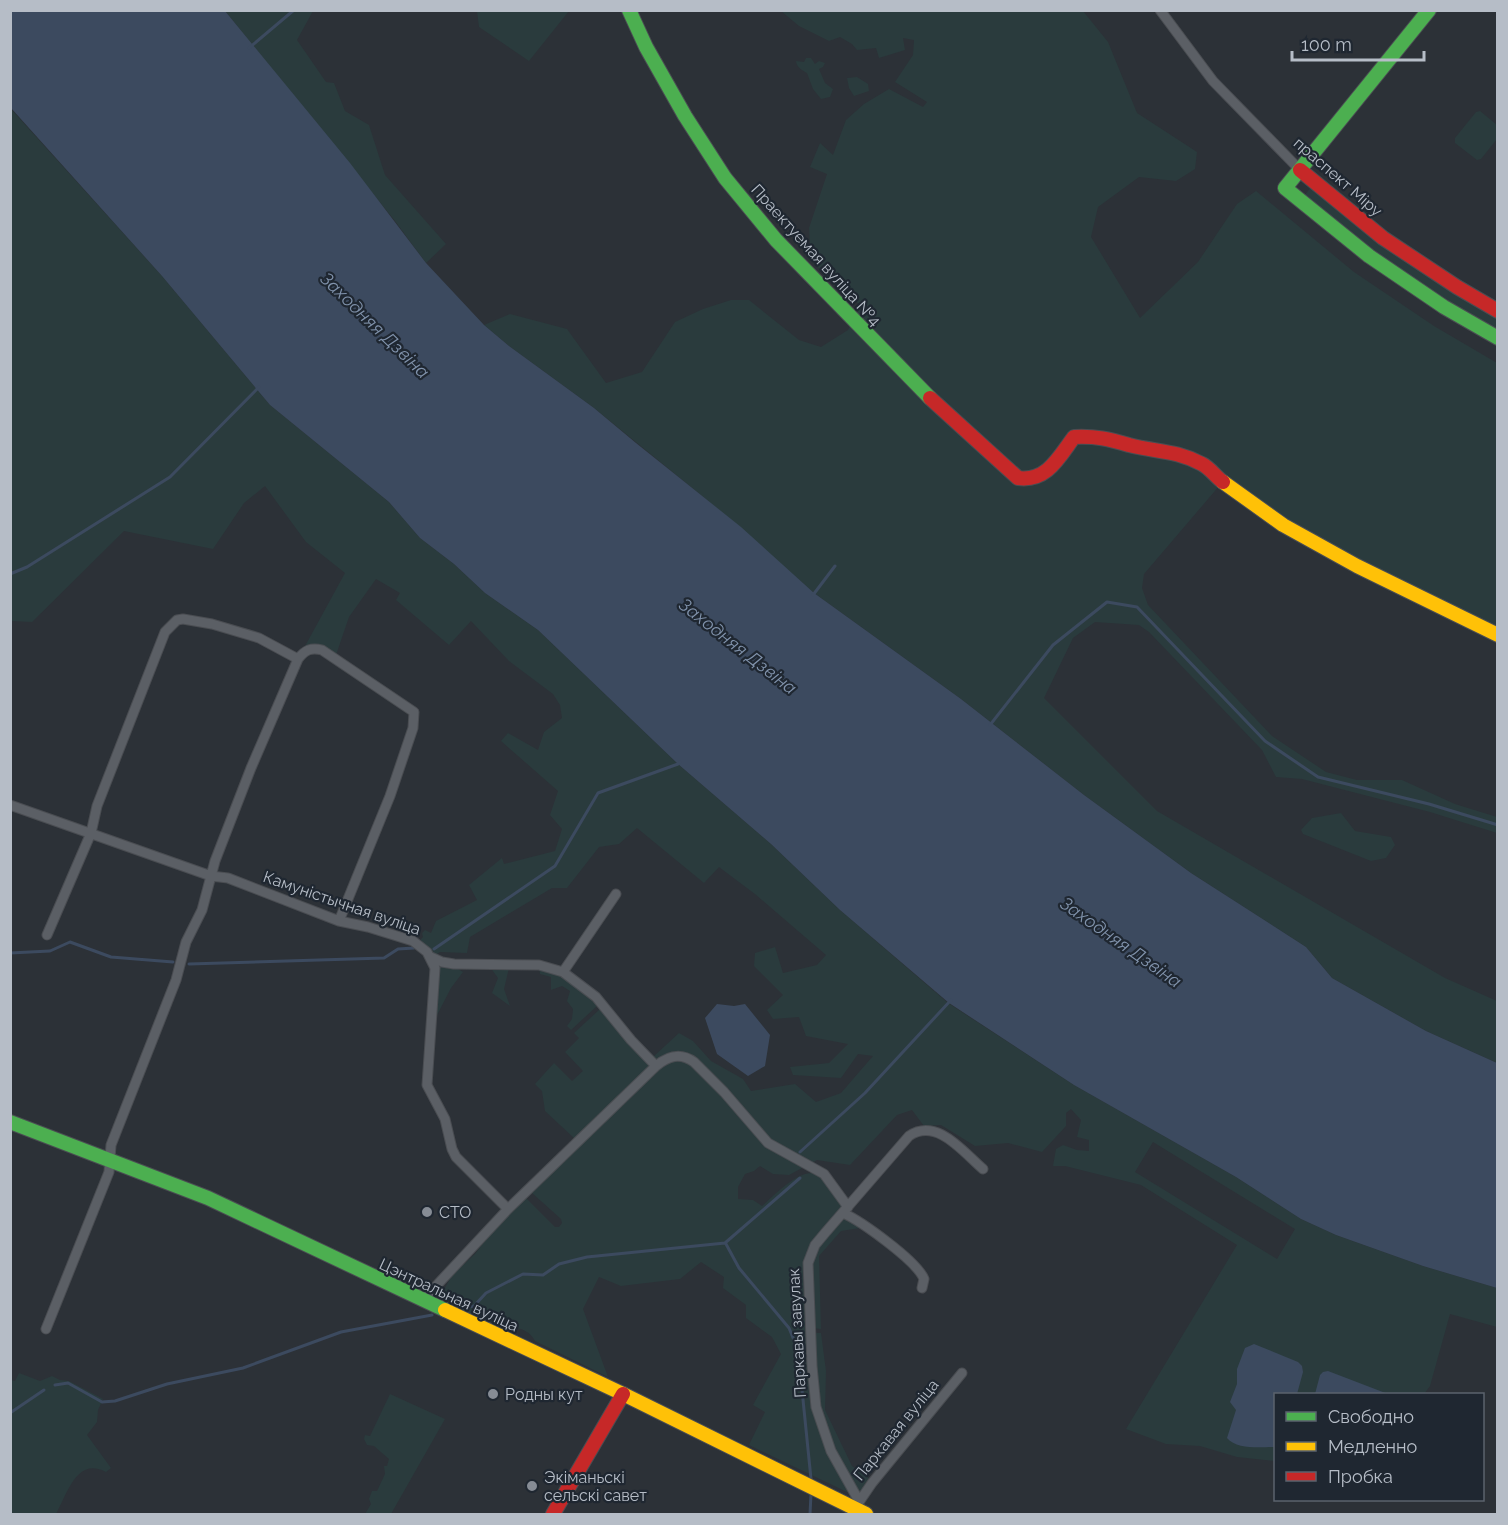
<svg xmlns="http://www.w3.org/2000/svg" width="1508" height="1525" viewBox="0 0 1508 1525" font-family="Raleway,sans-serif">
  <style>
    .green { fill: #2a3b3d; fill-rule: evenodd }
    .water { fill: #3c4a5f }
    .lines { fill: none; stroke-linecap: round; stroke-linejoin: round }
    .stream { stroke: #3c4a5f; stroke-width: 3 }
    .street-casing { stroke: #4a4d52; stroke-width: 11 }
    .fast-casing { stroke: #4a4d52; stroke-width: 16 }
    .slow-casing { stroke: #4a4d52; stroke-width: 16 }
    .jam-casing { stroke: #4a4d52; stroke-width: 16 }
    .street { stroke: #5b5f65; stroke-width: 9 }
    .fast { stroke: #4caf50; stroke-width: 14 }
    .slow { stroke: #ffc107; stroke-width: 14 }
    .jam { stroke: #c62828; stroke-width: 14 }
    .poi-dot { fill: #868c95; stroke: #1f2731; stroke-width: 2 }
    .labels { text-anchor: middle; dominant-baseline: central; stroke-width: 4.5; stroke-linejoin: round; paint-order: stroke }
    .street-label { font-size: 16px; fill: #b6bdc7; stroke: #1f2731 }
    .poi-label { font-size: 16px; fill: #b6bdc7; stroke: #1f2731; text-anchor: start }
    .water-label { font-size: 18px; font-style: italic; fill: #8193ac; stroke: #1f2731 }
  </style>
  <rect width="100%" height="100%" fill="#2c3137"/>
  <!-- green -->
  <path class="green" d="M225,11H313L297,40L326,82L334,83L345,111L369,125L385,175L446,244L426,263L395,221Z
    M477,11V10L569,11L529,61L479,27Z
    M781,11H1083L1108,42L1137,113L1197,152L1195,169L1176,181L1139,177L1098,207L1091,237L1140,318L1198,262L1237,204L1256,191L1354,272L1434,326L1497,363V639L1220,485L1144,574L1142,588L1148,605L1272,736L1326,772L1357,780H1402L1455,804L1497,817V833L1430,812L1302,779L1276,777L1262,750L1149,632L1139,625L1095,622L1073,638L1044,698L1157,811L1445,978L1497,1001V1063L1426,1031L1332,978L1306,947L1191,873L1084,795L961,699L814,593L707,500L594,408L509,346L484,325L510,314L567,329L606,383L642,372L675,322L703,309L731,300H749L799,340L821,347L848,330L861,306L811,261L809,228L827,174L810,167L820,143L833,155L846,120L864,104L889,89L923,107L927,102L895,82L913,55L914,40L903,38L905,50L879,58L876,48L857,50L852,44L840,37L829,41L799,26Z
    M806,58H811L815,64L819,61L825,63L823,67L819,69L825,83L833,89L830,97L821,99L813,89L807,73C802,70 797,68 796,61L804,62Z
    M857,77L868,84L869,91L854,96L849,88L847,78Z
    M10,108L162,276L270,405L389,502L420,538L454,564L485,593L538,630L678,764L771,844L840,910L948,1003L1074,1085L1236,1177L1301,1219L1336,1235L1423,1266L1497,1288V1327L1450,1314L1430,1386L1424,1394H1276L1275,1461L1237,1457L1200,1446L1166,1444L1126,1429L1237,1245L1141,1185L1065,1166H1053L1056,1149L1063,1145L1077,1150L1089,1151V1140L1077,1137L1081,1120L1071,1109L1066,1113V1126L1042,1152L1008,1143L975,1146L941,1125L924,1126L912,1110L897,1115L850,1165L817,1160L789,1175L773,1174L760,1166L754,1171L745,1174L738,1187V1199L753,1200L762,1206C775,1195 804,1163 821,1176C830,1183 837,1198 843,1207L808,1253L811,1397L849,1493L749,1445L765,1412L753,1405L781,1354L772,1337L746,1318V1305L723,1288L724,1277L701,1262L680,1279L621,1286L599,1277L583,1309L608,1377L535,1341C529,1330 519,1327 507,1328L450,1305L446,1301L445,1288L452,1275L475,1254L493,1230L521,1201L526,1198L555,1227H559L562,1223L561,1219L532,1193L543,1178L666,1061L689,1056C679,1047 667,1055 657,1060L653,1057L679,1033L693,1041L711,1061L743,1079L751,1091L795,1084L816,1102L841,1093L873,1056L858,1054L841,1078L793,1075L790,1067L829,1063L848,1044L806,1036L799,1017L773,1019L767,1010L783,995L754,966L755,953L775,947L783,973L817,965L826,955L755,894L719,867L704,883L637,828L619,844L599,847L567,888H552L470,937L467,953L440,952L434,956L454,959L458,969L463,972L451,988L435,1019L437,979L420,940L423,937L422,933L425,930L431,933L436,921L477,900L469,885L502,858L504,864L555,851L562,829L550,815L558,791L501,741L508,733L538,750L544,732L562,718L560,705L553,694L509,661L471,621L449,645L396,600L400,593L376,579L349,617L336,655L304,648L345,573L306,542L265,486L244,503L213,549L124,531L32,622L11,621ZM1153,1142L1295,1229L1277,1259L1135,1172Z
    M1480,111L1497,125V139L1481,159L1477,160L1455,143V138L1476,112Z
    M1311,187L1454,293L1497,318V331L1448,302L1373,251L1305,195Z
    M1341,813L1355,831L1391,837L1395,845L1386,858L1371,861L1303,834L1301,830L1312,818Z
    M490,967L509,968L504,989L510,1006L492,993L498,978Z
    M539,967L564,975L598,1003L597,1006L571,1030L567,1026L572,1019L573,1009L567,1001L570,991L562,986L551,990V977L540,974Z
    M599,1010H603L650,1066L649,1070L575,1139L545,1111L542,1091L535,1084L554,1063L572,1081L583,1071L565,1052L579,1038L574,1033Z
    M846,1219L860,1228L841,1231L819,1256L821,1329L812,1328V1255L840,1221Z
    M815,1333H821L826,1371L825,1410L852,1466L870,1479L861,1492H859L840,1465L821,1418L813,1335Z
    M19,1373L40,1381L52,1376L60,1380L69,1381L103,1399L98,1410L97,1422L87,1435L111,1468L106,1472C77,1456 67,1494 56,1514H11V1380L15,1381Z
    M390,1394L445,1419L391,1514H365L371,1504L369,1499L372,1491H377L385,1474L384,1466H387L389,1459L374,1446L367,1445L364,1439L365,1435L370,1436Z"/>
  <!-- water -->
  <path class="water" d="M11,10L225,11L350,163L426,263L484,325L509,346L594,408L636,443L741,527L814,593L961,699L1084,795L1191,873L1306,947L1332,978L1426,1031L1497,1063V1288L1423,1266L1336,1235L1301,1219L1236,1177L1074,1085L949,1003L840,910L771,844L678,764L538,630L485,593L454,564L420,538L389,502L270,405L162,276L11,108Z
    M717,1004L734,1006L745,1004L770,1035L765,1066L748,1076L717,1054L705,1018Z
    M1254,1344L1298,1362L1302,1366L1303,1372L1297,1394H1276L1275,1447C1261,1447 1237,1450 1227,1438L1236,1410L1230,1402L1237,1384V1369L1245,1348Z
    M1328,1371L1388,1394H1315L1320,1375L1323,1372Z"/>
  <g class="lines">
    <!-- stream -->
    <path class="stream" d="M249,48L294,10
      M10,574L27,567L170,477L259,387
      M813,595L835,566
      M990,725L1053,645L1107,602L1137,607L1265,741L1318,777L1429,804L1498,825
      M434,949L555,866L598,793L678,764L680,762
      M10,953L50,951L70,942L111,957L173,962
      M189,964L384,958L398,949L414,948
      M800,1152L865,1093L951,1000
      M726,1244L739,1268L789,1328L798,1350L811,1479
      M464,1308L474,1306L486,1293L523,1274L543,1275L559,1264L587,1257L725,1243L800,1178
      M55,1385L68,1383L102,1402L115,1401L167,1384L243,1368L341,1332L432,1315
      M10,1413L44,1390
      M810,1514L811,1494"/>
    <defs>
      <path id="street" d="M1160,10L1213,81L1300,170
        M10,805L211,876L228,878L339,921L368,927L413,941L427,952L435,968L427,1085L445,1119L452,1149L456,1157L508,1209
        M47,935L91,833L97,806L165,632L177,620L183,619L212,624L259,638L298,659C305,650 311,647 322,650L414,712L413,728L390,796L339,921
        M431,957L442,962L454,964L539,965L563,972
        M656,1066C668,1056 680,1052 694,1062L724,1092L768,1143L824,1174L848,1207
        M843,1213C861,1221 917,1261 924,1279L922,1288
        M422,1301L508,1209L656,1066L631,1040L596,997L563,972L616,894
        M46,1329L109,1172L111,1145L176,980L186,942L202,910L215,861L251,768L298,659
        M859,1501L831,1451L816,1407L812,1366L808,1263L815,1245L825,1233L909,1136C937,1117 963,1152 983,1169
        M857,1505L872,1483L962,1373"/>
      <path id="fast" d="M629,10L646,47L685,116L725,178L776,240L930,398
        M1429,10L1285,188L1369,256L1444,307L1498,338
        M10,1122L208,1198L445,1310"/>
      <path id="slow" d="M1223,482L1283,525L1357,566L1498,635
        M445,1310L623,1394L866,1514"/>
      <path id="jam" d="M1300,170L1383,238L1457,287L1498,311
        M930,398L1018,478C1047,482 1059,457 1074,437C1096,436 1109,439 1129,445C1156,452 1176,450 1202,464C1210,468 1216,477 1223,482
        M553,1514L623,1394"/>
    </defs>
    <!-- street casing -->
    <use href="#street" class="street-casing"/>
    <!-- fast casing -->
    <use href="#fast" class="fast-casing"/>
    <!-- slow casing -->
    <use href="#slow" class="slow-casing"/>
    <!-- jam casing -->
    <use href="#jam" class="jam-casing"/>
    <!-- street -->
    <use href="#street" class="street"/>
    <!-- fast -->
    <use href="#fast" class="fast"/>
    <!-- slow -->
    <use href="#slow" class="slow"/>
    <!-- jam -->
    <use href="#jam" class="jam"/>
  </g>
  <!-- markers -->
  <g class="poi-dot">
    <circle cx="427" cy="1212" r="6"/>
    <circle cx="493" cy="1394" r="6"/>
    <circle cx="532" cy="1486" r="6"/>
  </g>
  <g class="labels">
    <!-- street labels -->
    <g class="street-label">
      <text transform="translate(1338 177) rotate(41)">праспект Міру</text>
      <text transform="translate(816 255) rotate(48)">Праектуемая вуліца №4</text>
      <text transform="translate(342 903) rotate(19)">Камуністычная вуліца</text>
      <text transform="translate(449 1295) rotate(25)">Цэнтральная вуліца</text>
      <text transform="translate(797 1333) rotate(-93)">Паркавы завулак</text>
      <text transform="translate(896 1430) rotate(-51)">Паркавая вуліца</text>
    </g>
    <!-- poi labels -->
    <g class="poi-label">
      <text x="439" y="1212">СТО</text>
      <text x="505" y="1394">Родны кут</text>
      <text x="544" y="1477">Экіманьскі<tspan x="544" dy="18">сельскі савет</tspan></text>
    </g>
    <!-- water labels -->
    <g class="water-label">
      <text transform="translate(375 325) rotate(44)">Заходняя Дзвіна</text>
      <text transform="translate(738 646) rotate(38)">Заходняя Дзвіна</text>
      <text transform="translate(1121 942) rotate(35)">Заходняя Дзвіна</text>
    </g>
  </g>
  <!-- border -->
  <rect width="1508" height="1525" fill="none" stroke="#b6bdc7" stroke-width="24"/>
  <!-- legend -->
  <rect x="1274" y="1393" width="210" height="108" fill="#1f2731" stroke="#5b636d" stroke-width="1.5"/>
  <rect x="1286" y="1412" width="30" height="9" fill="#4caf50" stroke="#5b636d" stroke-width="1.5"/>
  <text x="1328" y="1423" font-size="18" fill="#b6bdc7">Свободно</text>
  <rect x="1286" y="1442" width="30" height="9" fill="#ffc107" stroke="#5b636d" stroke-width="1.5"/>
  <text x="1328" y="1453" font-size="18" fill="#b6bdc7">Медленно</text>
  <rect x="1286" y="1472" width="30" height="9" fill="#c62828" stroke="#5b636d" stroke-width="1.5"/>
  <text x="1328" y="1483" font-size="18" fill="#b6bdc7">Пробка</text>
  <!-- scale -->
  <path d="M1292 51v9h132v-9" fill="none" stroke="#b6bdc7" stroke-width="3"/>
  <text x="1301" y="51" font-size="18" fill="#b6bdc7" stroke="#1f2731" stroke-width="4.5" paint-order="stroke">100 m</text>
</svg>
